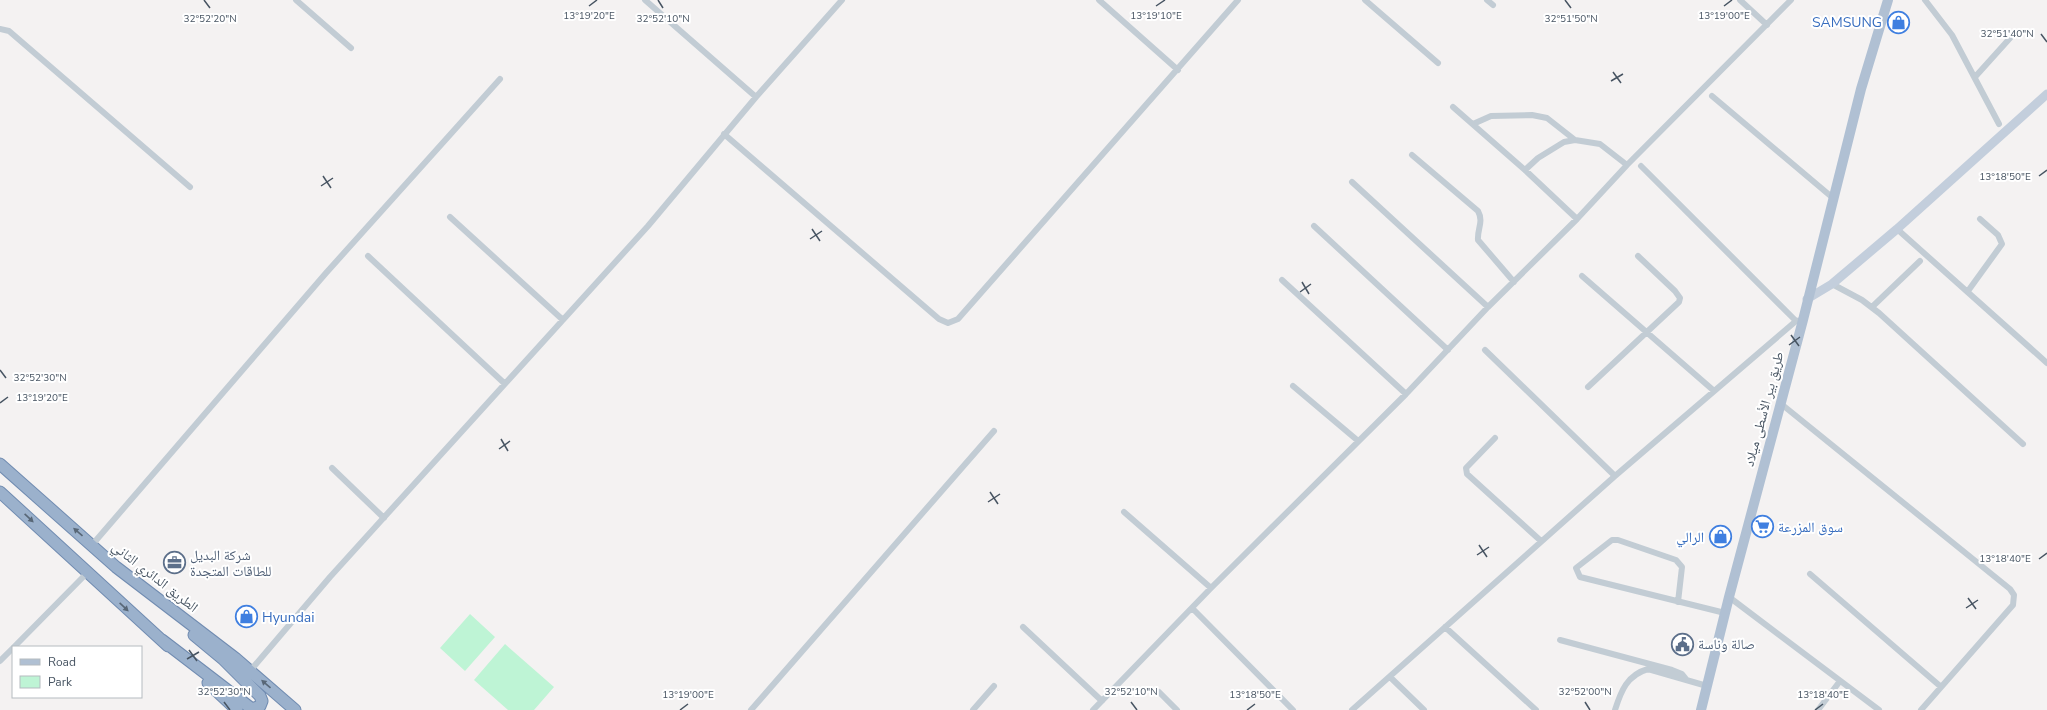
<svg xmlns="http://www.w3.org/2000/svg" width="2047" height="710" viewBox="0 0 2047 710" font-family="'Nunito Sans','Noto Naskh Arabic',sans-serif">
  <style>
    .green { fill: #bef4d5 }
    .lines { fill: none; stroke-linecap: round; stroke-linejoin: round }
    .trunk-casing { stroke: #718cb1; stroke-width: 13 }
    .minor { stroke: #c2ccd4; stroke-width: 6 }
    .secondary { stroke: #c3cedc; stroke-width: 9 }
    .primary { stroke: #b0c0d3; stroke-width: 10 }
    .trunk { stroke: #9bb1cc; stroke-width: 11 }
    .oneway { fill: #586777 }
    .ticks { fill: none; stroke: #475462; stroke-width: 1.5 }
    .labels { text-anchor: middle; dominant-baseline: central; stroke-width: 4; stroke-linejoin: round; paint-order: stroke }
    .shop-label { font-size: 14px; fill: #366cbe; stroke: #fff; text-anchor: end }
    .street-label { font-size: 14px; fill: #475462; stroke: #fff }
    .service-label { font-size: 14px; fill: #4e5e75; stroke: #fff; text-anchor: start }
    .ticks-label { font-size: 10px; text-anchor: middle; fill: #475462; stroke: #fff; stroke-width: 4; stroke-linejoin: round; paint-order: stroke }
  </style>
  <rect width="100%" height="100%" fill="#f4f2f2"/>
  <!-- green -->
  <path class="green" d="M470,614L495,637L465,671L440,648Z
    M505,644L554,687L534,710H508L474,680Z"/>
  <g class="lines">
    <defs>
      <path id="trunk" d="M0,464L116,567L235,658L295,710
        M0,492L168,646
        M162,640L252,709L260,706L262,701L260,696L223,659L194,635
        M208,683L237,710"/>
    </defs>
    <!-- trunk casing -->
    <use href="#trunk" class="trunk-casing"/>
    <!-- minor -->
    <path class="minor" d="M296,0L351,48
      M1099,0L1178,70
      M1365,0L1438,63
      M1487,0L1493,5
      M1740,0L1767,25
      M1925,0L1952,35L1999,124
      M0,29L9,31L190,187
      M1975,77L2011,37
      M1712,96L1833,198
      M756,97L842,0
      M1453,107L1525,170L1577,219
      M1473,124L1491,116L1532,115L1547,118L1575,140
      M724,134L939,319L948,323L958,319L1238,0
      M1412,155L1478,211C1484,222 1477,229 1478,240L1514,282
      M1641,166L1796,321
      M1525,170L1538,158L1564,142L1575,140L1600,144L1627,165
      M1352,182L1488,307
      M450,217L563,320
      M1314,226L1448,350
      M1897,229L2047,363
      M368,256L504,383
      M1582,276L1713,390
      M1282,280L1406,394
      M1832,284L1862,300L1879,313L2023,444
      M1968,291L2002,244L1998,235L1980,219
      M1872,307L1920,261
      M1485,350L1615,476
      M1293,386L1357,440
      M1588,387L1679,302L1680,298L1675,291L1638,256
      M1780,403L2010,589L2014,595L2013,605L1921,710
      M1495,438L1466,468L1467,474L1541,541
      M332,468L384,518
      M1124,512L1211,588
      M92,545L326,273L500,79
      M1810,574L1940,686
      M1729,597L1879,710
      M1678,602L1682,567L1676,560L1618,540H1612L1576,568L1580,577L1725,613
      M1192,608L1293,710
      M1023,627L1102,701
      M1445,627L1536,710
      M1560,640L1672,670L1682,674L1686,679
      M14,647L87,573
      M0,661L13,648
      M250,671L330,577L648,226L756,97L645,0
      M1390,677L1424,710
      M1159,692L1177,710
      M751,710L994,431
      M973,710L994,686
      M1093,710L1211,588L1406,394L1488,307L1577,219L1627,165L1791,0
      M1352,710L1615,476L1796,321L1803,320
      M1615,710C1621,691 1627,675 1648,669L1707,686
      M1818,710L1840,681"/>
    <!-- secondary -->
    <path class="secondary" d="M1807,299L1832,284L1897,229L2047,94"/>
    <!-- primary -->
    <path class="primary" d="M1701,710L1729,597L1803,320L1861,89L1888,0"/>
    <!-- trunk -->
    <use href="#trunk" class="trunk"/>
  </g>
  <!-- one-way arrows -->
  <defs><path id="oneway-solid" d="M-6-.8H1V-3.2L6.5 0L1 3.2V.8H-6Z"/></defs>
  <g class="oneway">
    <use href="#oneway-solid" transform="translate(29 518) rotate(43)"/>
    <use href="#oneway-solid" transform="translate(78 532) rotate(-139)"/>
    <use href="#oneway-solid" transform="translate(124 607) rotate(43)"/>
    <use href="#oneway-solid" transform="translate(266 684) rotate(-139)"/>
  </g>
  <!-- ticks -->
  <path class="ticks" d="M204,0L210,8M658,0L663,8M1565,0L1571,8M589,6L597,0M1156,6L1165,0M1724,6L1732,0M2041,34L2047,42M1613,72L1621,83M1611,81L1623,74M323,176L331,188M2039,176L2047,170M321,186L333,178M812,229L820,241M810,239L822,231M1302,282L1309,294M1300,292L1311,284M1791,335L1799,346M1789,345L1800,337M0,370L6,378M0,403L8,397M501,439L508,451M499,449L510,441M990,492L998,504M988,502L1000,494M1479,545L1487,557M1477,555L1489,547M2039,559L2047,553M1968,598L1976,609M1966,608L1978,600M189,650L197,661M187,659L199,652M224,702L230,710M1131,702L1137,710M1585,702L1590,710M680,710L688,704M1247,710L1255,704M1815,710L1823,704"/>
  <!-- icons -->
  <defs>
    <symbol id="shop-ring" viewBox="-11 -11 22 22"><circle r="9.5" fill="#fff" stroke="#3f7fe0" stroke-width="1.5"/><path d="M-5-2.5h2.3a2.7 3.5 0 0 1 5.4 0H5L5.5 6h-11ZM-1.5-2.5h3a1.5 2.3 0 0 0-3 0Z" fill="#3f7fe0"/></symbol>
    <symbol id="supermarket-ring" viewBox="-11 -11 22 22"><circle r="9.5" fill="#fff" stroke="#3f7fe0" stroke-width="1.5"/><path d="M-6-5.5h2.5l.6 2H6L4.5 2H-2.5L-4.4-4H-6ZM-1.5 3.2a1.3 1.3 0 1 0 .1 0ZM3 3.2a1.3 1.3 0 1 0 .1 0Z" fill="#3f7fe0"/></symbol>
    <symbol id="office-ring" viewBox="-11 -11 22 22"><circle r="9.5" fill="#fff" stroke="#5c6f8a" stroke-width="1.5"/><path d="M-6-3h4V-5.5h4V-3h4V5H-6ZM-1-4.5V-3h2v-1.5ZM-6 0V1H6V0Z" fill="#5c6f8a"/></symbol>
    <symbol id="civic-ring" viewBox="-11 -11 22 22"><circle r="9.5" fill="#fff" stroke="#5c6f8a" stroke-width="1.5"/><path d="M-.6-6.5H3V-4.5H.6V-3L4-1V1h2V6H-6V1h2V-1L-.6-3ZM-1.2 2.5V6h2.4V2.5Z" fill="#5c6f8a"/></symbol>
  </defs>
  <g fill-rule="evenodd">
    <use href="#shop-ring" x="1886" y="10" width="25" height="25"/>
    <use href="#supermarket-ring" x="1750" y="514" width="25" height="25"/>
    <use href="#shop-ring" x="1708" y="524" width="25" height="25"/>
    <use href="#office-ring" x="162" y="550" width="25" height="25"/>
    <use href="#shop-ring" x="234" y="604" width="25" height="25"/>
    <use href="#civic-ring" x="1670" y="632" width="25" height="25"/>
  </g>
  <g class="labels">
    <!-- shop labels -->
    <g class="shop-label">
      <text x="1882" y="22">SAMSUNG</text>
      <text x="1778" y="527" text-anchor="start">سوق المزرعة</text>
      <text x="1704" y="537">الرالي</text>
      <text x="262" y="617" text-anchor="start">Hyundai</text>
    </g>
    <!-- street labels -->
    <g class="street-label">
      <text transform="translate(1764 409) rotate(-75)">طريق بير الأسطى ميلاد</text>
      <text transform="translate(155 577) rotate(38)">الطريق الدائري الثاني</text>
    </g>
    <!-- service labels -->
    <g class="service-label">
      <text x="190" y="555">شركة البديل<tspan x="190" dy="16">للطاقات المتجدة</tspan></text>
      <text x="1698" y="644">صالة وناسة</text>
    </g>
  </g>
  <g class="ticks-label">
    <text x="589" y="19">13°19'20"E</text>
    <text x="1156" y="19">13°19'10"E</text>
    <text x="1724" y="19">13°19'00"E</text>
    <text x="210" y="22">32°52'20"N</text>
    <text x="663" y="22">32°52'10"N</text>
    <text x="1571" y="22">32°51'50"N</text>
    <text x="2007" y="37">32°51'40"N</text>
    <text x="2005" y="180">13°18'50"E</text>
    <text x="40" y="381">32°52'30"N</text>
    <text x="42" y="401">13°19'20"E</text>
    <text x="2005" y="562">13°18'40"E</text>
    <text x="224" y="695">32°52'30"N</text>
    <text x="1131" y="695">32°52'10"N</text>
    <text x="1585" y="695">32°52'00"N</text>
    <text x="688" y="698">13°19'00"E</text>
    <text x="1255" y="698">13°18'50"E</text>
    <text x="1823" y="698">13°18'40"E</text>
  </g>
  <!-- legend -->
  <rect x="12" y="646" width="130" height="52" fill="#ffffff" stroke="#b5bbc0"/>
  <rect x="20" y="659" width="20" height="6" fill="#b0c0d3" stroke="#b5bbc0"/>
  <text x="48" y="666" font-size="12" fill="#475462">Road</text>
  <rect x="20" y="676" width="20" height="12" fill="#bef4d5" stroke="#b5bbc0"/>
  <text x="48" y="686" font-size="12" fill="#475462">Park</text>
</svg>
